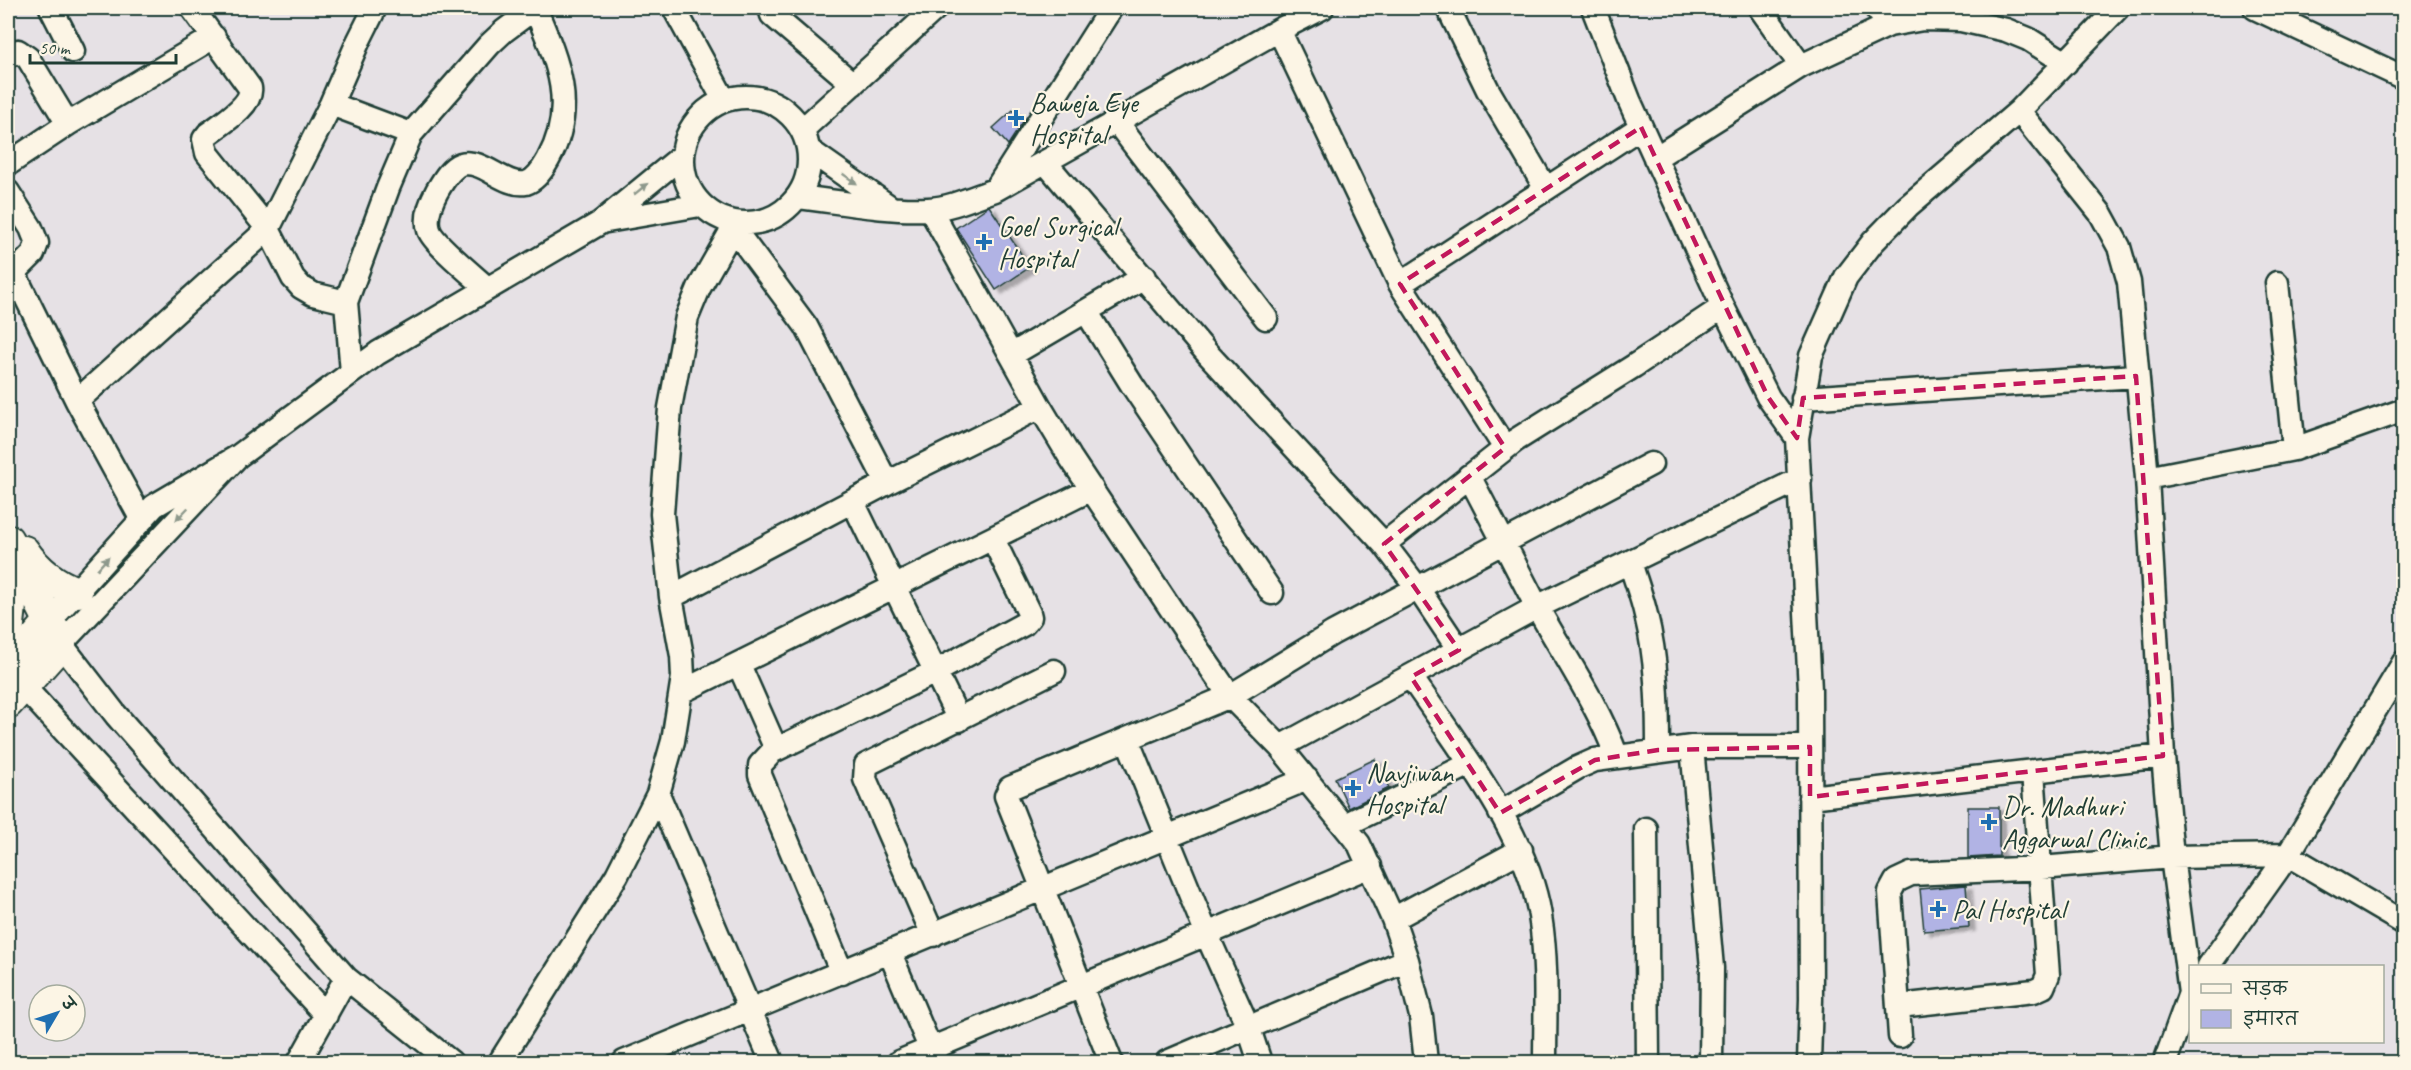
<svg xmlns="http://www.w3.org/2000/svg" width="2411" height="1070" viewBox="0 0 2411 1070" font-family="Caveat,'Playpen Sans Deva',sans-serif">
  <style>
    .building { fill: #b1b3e4; stroke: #1f3d34; stroke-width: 1.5; filter: url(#shadow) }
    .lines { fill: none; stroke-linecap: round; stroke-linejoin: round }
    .minor-casing { stroke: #1f3d34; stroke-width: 27 }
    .major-casing { stroke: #1f3d34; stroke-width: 34 }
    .minor { stroke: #fcf5e5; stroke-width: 22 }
    .major { stroke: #fcf5e5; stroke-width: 30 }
    .oneway { fill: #8e998c }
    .marked { fill: none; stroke: #c2185b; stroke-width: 4.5; stroke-dasharray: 12 8; stroke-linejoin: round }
    .poi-dot { fill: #1f6fb2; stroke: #fcf5e5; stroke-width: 2 }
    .labels { text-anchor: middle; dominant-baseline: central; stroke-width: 4.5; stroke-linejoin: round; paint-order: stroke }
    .poi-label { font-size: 28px; fill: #1f3d34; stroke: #fcf5e5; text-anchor: start }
  </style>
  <defs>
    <filter id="shadow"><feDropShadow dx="6" dy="4" stdDeviation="1.5" flood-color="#0004"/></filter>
  </defs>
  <rect width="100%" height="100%" fill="#e6e1e5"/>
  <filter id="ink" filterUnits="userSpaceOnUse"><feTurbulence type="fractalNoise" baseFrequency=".0167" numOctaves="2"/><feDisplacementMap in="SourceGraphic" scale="12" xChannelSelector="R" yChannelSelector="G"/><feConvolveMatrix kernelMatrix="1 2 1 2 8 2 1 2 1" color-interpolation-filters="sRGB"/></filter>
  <g filter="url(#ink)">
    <!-- building -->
    <path class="building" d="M1013,110L1023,122L1008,145L993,128Z
      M989,206L1030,267L996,290L956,228Z
      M1375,759L1389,788L1349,808L1335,778Z
      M1968,807H1999V856L1968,858Z
      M1966,885L1969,927L1924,931L1920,889Z"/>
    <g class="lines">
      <defs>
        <path id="minor" d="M51,8L73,51
          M192,8L250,88C253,105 221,124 208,134L204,139L207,153L268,229L293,278L301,287L313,294L346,302L352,372
          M674,8L724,100
          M770,8L772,15L853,84
          M1448,8L1488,90L1546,189
          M1593,8L1629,100L1723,307L1768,397L1797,438
          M1760,8L1801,66
          M1876,8L1889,25
          M2255,8L2404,78
          M1279,30L1400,284L1505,448
          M8,56L18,51L28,58L68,124
          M683 160a63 63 0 1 1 126 0a63 63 0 1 1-126 0Z
          M331,104L411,134L388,188L346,302
          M2019,111L2101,214L2119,247L2129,282L2147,478L2163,756L2172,857L2190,993
          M1116,121L1266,318
          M802,130L936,8
          M411,134L489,45L504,31L535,8
          M809,150L890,207
          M1655,158L1801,66L1889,25L1923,19L1961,20L2006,30L2028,39L2066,63
          M1046,163L1207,353L1384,544L1419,590L1459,650
          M8,164L68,124L214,37
          M996,189L1111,8
          M8,192L31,228L37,243L33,254L14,273
          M798,197C841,202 885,211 928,209C951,208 974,197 995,190L1279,30L1322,8
          M930,209L1040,407L1070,457L1197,648L1230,696L1280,747L1359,844L1393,919L1407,960L1421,1016L1426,1062
          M601,222L700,205
          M734,229L806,326L887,483
          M8,277L14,273L77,401L142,520
          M2277,283L2294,449
          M1400,284L1641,127
          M487,288C475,277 433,243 429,230C425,217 431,202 437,191C443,181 450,168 461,164C482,158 504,187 526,183C536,180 543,169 548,160C578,106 557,60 535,8
          M1086,311L1132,385L1272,593
          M1011,355L1144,277
          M1803,398L2136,376
          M77,401L268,229L331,104L358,42L375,8
          M237,457L61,644L116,715L346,978L451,1062
          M1469,476C1492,519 1514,563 1537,607C1565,657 1597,703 1617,757
          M2147,478L2294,449L2404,410
          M853,502L959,720
          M1384,544L1516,440L1634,366L1723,307
          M1630,562C1635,579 1642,597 1646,615C1657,659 1658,705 1658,750
          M671,597L887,483L1040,407
          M49,622L154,506L237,457L378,353L600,223L682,156
          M739,665L776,749
          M1411,677C1458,747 1527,832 1540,916C1548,964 1545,1014 1545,1062
          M23,686L326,1015
          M681,692L1092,489
          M1127,739L1207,935L1249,1029L1260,1062
          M1280,747L1537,607L1800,479
          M1692,747L1712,968L1711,1062
          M658,794L772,1062
          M1810,797L2163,756
          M1500,813L1577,768L1595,760L1692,747H1810
          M1345,825L1470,764
          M1646,829L1648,1062
          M1393,919L1521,850
          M933,935L865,779L866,765L1054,671
          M890,953L936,1062
          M2209,966L2288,855L2404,662
          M842,973L760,775V765L773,751L935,672L1024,624L1030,617L1029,613L993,539
          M1899,1006L2034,991L2043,987L2048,975L2033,772
          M1900,1036L1890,892L1896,881L1911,874L2041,868L2172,857L2288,855L2404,923
          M299,1062L346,978
          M500,1062L617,875L658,794L673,741L683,677L682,656L671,597L662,514L670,408L687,317L699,288L736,223
          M624,1062L1307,779
          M899,1062L1370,866
          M1111,1062L1006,796L1010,788L1230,696L1333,633L1651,464
          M1167,1062L1407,960
          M1809,1062L1811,999L1810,690L1797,438L1811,356L1846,277L1873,242L1908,206L2019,111L2118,8
          M2165,1062L2190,993"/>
        <path id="major" d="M8,540L61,644L8,703
          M24,551C38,571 54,584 77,592
          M8,634L13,587V556
          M8,670L49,622"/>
      </defs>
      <!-- minor casing -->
      <use href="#minor" class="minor-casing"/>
      <!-- major casing -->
      <use href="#major" class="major-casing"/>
      <!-- minor -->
      <use href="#minor" class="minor"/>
      <!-- major -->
      <use href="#major" class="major"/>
    </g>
    <!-- one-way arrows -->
    <defs><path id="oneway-solid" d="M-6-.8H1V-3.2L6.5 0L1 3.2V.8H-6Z" transform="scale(1.5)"/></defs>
    <g class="oneway">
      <use href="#oneway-solid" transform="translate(850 179) rotate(35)"/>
      <use href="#oneway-solid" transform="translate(641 189) rotate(-39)"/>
      <use href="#oneway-solid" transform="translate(182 514) rotate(134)"/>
      <use href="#oneway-solid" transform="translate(103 563) rotate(-48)"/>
    </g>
  </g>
  <!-- marked area -->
  <path class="marked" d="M1641,127L1768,397L1797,438L1803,398L2136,376L2163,756L1810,797V747L1658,750L1595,760L1500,813L1411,677L1459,650L1384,544L1505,448L1400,284Z"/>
  <!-- markers -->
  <g class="poi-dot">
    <path d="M1013 109h6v6h6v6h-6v6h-6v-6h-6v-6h6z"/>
    <path d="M981 233h6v6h6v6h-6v6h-6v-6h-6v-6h6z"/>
    <path d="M1350 779h6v6h6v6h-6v6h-6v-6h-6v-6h6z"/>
    <path d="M1986 813h6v6h6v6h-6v6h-6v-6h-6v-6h6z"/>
    <path d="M1935 900h6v6h6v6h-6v6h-6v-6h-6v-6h6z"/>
  </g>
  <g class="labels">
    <!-- poi labels -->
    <g class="poi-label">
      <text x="1030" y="102">Baweja Eye<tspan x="1030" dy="32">Hospital</tspan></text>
      <text x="998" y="226">Goel Surgical<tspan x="998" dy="32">Hospital</tspan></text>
      <text x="1366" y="772">Navjiwan<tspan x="1366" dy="32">Hospital</tspan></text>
      <text x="2002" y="806">Dr. Madhuri<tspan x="2002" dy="32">Aggarwal Clinic</tspan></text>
      <text x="1952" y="909">Pal Hospital</text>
    </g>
  </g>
  <!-- margin -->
  <rect width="2411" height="1070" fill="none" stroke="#fcf5e5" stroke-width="30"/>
  <rect x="15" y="15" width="2381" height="1040" fill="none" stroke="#1f3d34" stroke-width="2" filter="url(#ink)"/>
  <!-- legend -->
  <rect x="2189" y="965" width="195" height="78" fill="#fcf5e5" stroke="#a4ab9e" stroke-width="1.5"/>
  <rect x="2201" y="984" width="30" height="9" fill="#fcf5e5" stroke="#a4ab9e" stroke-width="1.5"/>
  <text x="2243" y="995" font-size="18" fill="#1f3d34">सड़क</text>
  <rect x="2201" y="1010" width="30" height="18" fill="#b1b3e4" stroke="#a4ab9e" stroke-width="1.5"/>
  <text x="2243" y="1025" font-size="18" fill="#1f3d34">इमारत</text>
  <!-- north arrow -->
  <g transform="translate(57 1013) rotate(51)"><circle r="28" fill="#fcf5e5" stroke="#a4ab9e" stroke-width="1.5"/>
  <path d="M0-4.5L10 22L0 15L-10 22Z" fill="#1f6fb2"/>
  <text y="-9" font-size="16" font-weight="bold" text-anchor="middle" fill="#1f3d34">उ</text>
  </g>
  <!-- scale -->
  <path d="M30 54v9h146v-9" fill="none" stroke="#1f3d34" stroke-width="3"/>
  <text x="39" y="54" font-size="18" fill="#1f3d34" stroke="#fcf5e5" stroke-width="4.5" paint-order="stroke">50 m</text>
</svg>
